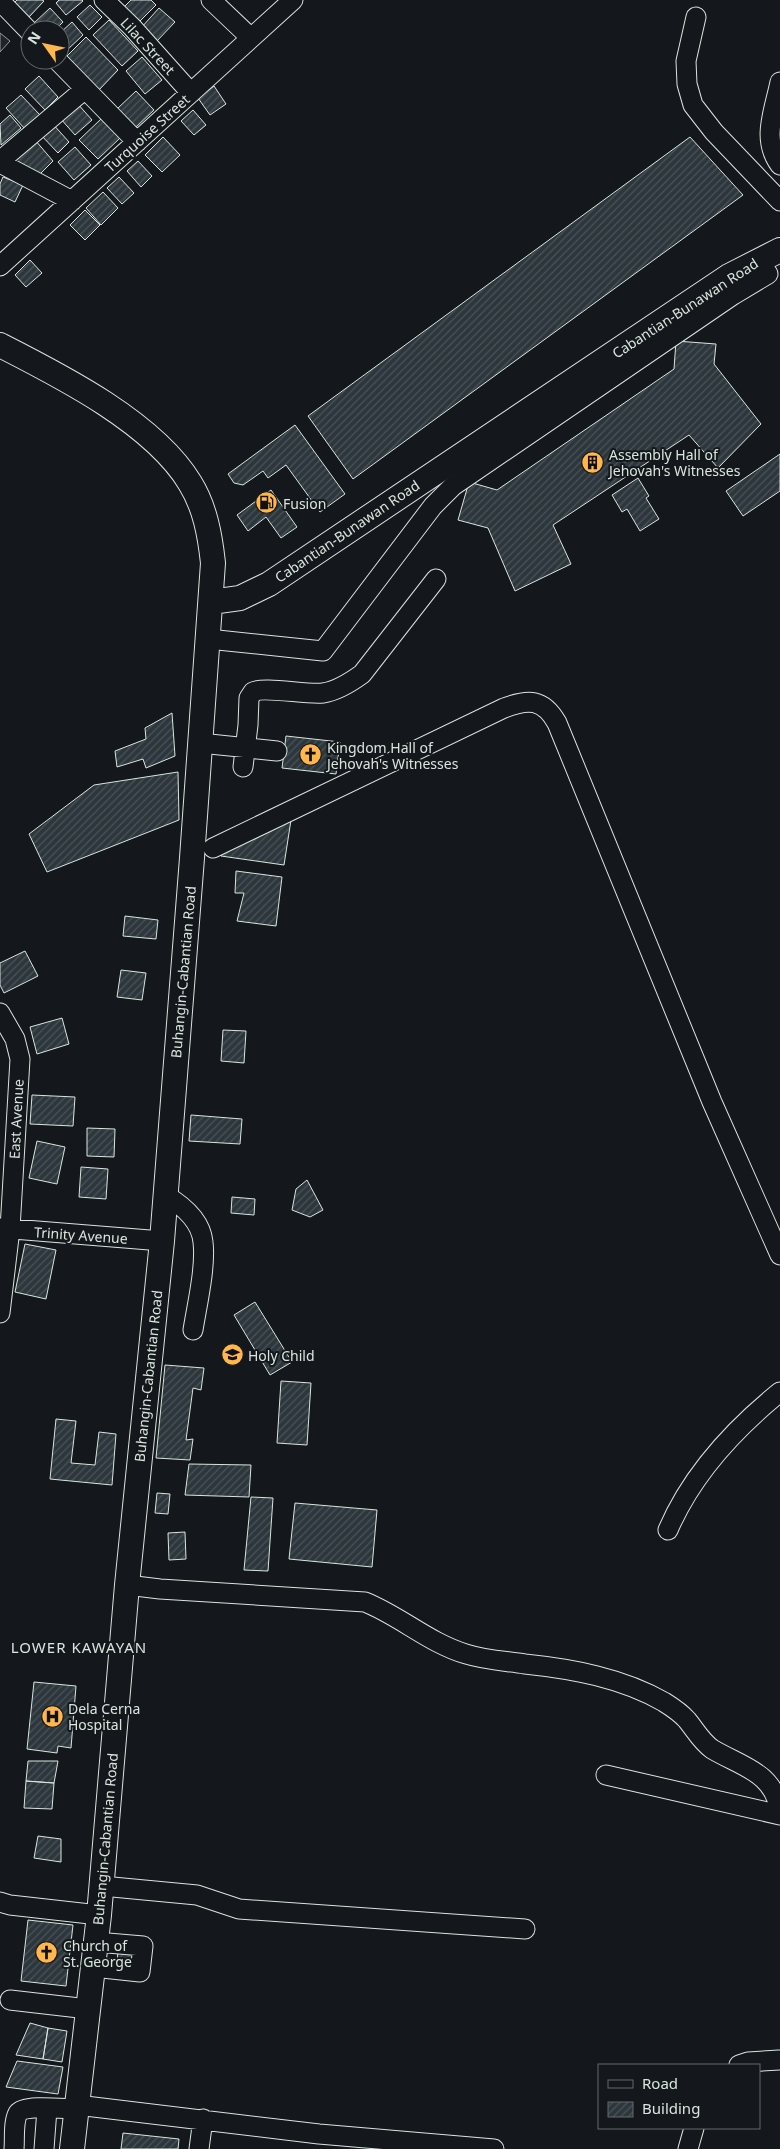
<svg xmlns="http://www.w3.org/2000/svg" width="780" height="2149" viewBox="0 0 780 2149" font-family="'Noto Sans',sans-serif">
  <style>
    .green { fill: #202428; stroke: #939e99 }
    .building { fill: url(#building-hatch); stroke: #d8e6dc }
    .lines { fill: none; stroke-linecap: round; stroke-linejoin: round }
    .minor-casing { stroke: #d8e6dc; stroke-width: 21 }
    .major-casing { stroke: #d8e6dc; stroke-width: 26 }
    .minor { stroke: #14181c; stroke-width: 19 }
    .major { stroke: #14181c; stroke-width: 24 }
    .labels { text-anchor: middle; dominant-baseline: central; stroke-width: 4; stroke-linejoin: round; paint-order: stroke }
    .street-label { font-size: 14px; fill: #d8e6dc; stroke: #14181c }
    .poi-label { font-size: 14px; fill: #d8e6dc; stroke: #14181c; text-anchor: start }
    .neighbourhood-label { font-size: 15px; letter-spacing: 1px; fill: #d8e6dc; stroke: #14181c }
  </style>
  <defs>
    <pattern id="building-hatch" width="6" height="6" patternUnits="userSpaceOnUse" patternTransform="scale(1.25)"><rect width="6" height="6" fill="#2c363c"/><path d="M-1 1l2-2M0 6l6-6M5 7l2-2" fill="none" stroke="#4a5358"/></pattern>
  </defs>
  <rect width="100%" height="100%" fill="#14181c"/>
  <!-- green -->
  <path class="green" d="M0,33L10,41L0,52Z"/>
  <!-- building -->
  <path class="building" d="M17,0H42L44,1L29,17L14,3Z
    M59,0H82L83,1L66,15L56,3Z
    M131,0H151L156,5L138,23L123,8Z
    M90,5L102,17L89,30L77,17Z
    M50,8L63,22L55,30H39L33,24Z
    M159,8L175,22L156,42L141,28Z
    M109,20L138,51L122,66L93,35Z
    M72,22L83,35L66,51L60,44V33Z
    M86,37L118,70L98,91L65,58Z
    M142,57L162,80L145,94L126,71Z
    M39,76L58,97L45,110L25,89Z
    M214,86L226,104L210,115L198,98Z
    M136,91L154,110L135,128L117,109Z
    M21,95L40,115L25,129L6,108Z
    M77,103L92,120L75,135L60,118Z
    M193,110L206,125L194,135L181,121Z
    M10,115L21,128L1,145L0,124Z
    M101,119L120,138L98,159L79,140Z
    M51,122L69,142L58,153L40,134Z
    M163,137L180,155L162,172L145,155Z
    M690,137L743,195L353,479L308,416Z
    M35,140L53,161L40,174L13,161Z
    M75,147L91,165L74,180L58,162Z
    M138,161L152,176L141,187L127,171Z
    M3,177L23,185L15,202L0,195V184Z
    M119,177L134,193L122,204L107,188Z
    M103,192L118,208L101,225L86,208Z
    M85,210L100,225L85,240L70,225Z
    M30,260L42,273L26,287L15,275Z
    M676,341L716,344L714,364L761,424L718,468L689,435L553,525L571,564L515,591L488,528L458,520L469,482L497,490L674,369Z
    M295,425L345,494L320,512L286,465L268,478L263,471L243,485L234,483L228,474Z
    M780,454V491L743,516L726,491Z
    M638,478L649,496L646,498L659,519L640,531L627,509L622,512L612,495Z
    M271,490L297,527L281,538L266,517L248,531L237,515Z
    M172,713L175,756L146,768L143,759L117,767L115,751L146,739L145,728Z
    M286,736L340,742L336,774L282,768Z
    M178,772L179,820L47,872L29,834L94,785Z
    M291,820L284,865L221,856L223,849Z
    M236,871L282,877L276,926L237,921L244,893H235Z
    M125,916L158,920L156,939L123,936Z
    M25,951L38,976L4,993L0,985V963Z
    M121,970L146,973L142,1000L117,997Z
    M62,1018L69,1044L37,1054L30,1027Z
    M223,1030L246,1031L244,1063L221,1061Z
    M32,1095L75,1097L73,1126L30,1124Z
    M191,1115L242,1119L240,1144L189,1141Z
    M87,1128L115,1129L114,1157L87,1156Z
    M37,1141L65,1147L57,1184L29,1178Z
    M81,1167L108,1169L106,1199L79,1197Z
    M307,1180L323,1210L310,1217L292,1210L296,1189Z
    M232,1197L255,1199L254,1215L231,1213Z
    M25,1244L56,1250L46,1299L15,1292Z
    M255,1302L292,1362L270,1375L234,1315Z
    M165,1365L204,1368L201,1390L193,1388L186,1440L193,1439L190,1460L156,1458Z
    M281,1381L311,1383L307,1445L277,1443Z
    M56,1419L76,1421L71,1463L95,1465L99,1432L116,1434L112,1485L50,1479Z
    M189,1464L251,1465L249,1497L185,1495Z
    M157,1493L170,1494L168,1514L155,1513Z
    M251,1497L273,1498L268,1571L244,1570Z
    M295,1503L377,1510L372,1567L289,1559Z
    M185,1532L186,1559L169,1560L168,1533Z
    M34,1682L76,1686L71,1748L58,1746L57,1753L27,1749Z
    M28,1761H58L54,1783L26,1781Z
    M26,1781L54,1783L52,1809L24,1808Z
    M38,1836L61,1839V1862L34,1858Z
    M28,1920L73,1925L66,1986L21,1981Z
    M118,1949L136,1950L135,1966L117,1965Z
    M30,2023L48,2028L43,2059L16,2055Z
    M48,2028L67,2031L62,2062L43,2059Z
    M17,2061L63,2067L58,2094L6,2087Z
    M123,2133L179,2139L178,2149H121Z"/>
  <g class="lines">
    <defs>
      <path id="minor" d="M104,0L132,27L191,93
        M211,0L251,38
        M0,1L30,32
        M696,17L686,61L687,84L693,105L714,132L780,201
        M57,60L137,142
        M780,82C774,112 761,139 780,165
        M0,161L85,89
        M0,163L72,201
        M0,266L293,0
        M208,639L323,651L433,506L453,486L733,295L768,274L759,260
        M200,743L277,751
        M243,767L248,725L249,698L253,692C263,686 307,695 323,693C337,691 351,682 362,674L436,579
        M213,848L504,708C528,699 543,698 557,723L712,1102L780,1255
        M0,1013L15,1039L20,1059L10,1229L0,1313
        M165,1195C182,1205 201,1221 203,1242C206,1267 197,1305 193,1330
        M0,1228L162,1241
        M668,1530C692,1474 733,1430 780,1392
        M127,1585L160,1589L365,1602C400,1616 429,1643 466,1654C485,1660 505,1661 525,1664C573,1669 622,1678 664,1702C672,1707 681,1713 687,1720C696,1731 701,1741 712,1749C742,1767 775,1772 780,1813
        M606,1775L780,1815
        M102,1886L197,1895L239,1909L525,1929
        M0,1902L10,1905L99,1915
        M93,1967L140,1972L143,1946L96,1942
        M10,2000L88,2009
        M739,2065L748,2062L779,2060
        M77,2105L319,2134L494,2149
        M14,2149C15,2139 13,2122 18,2113C24,2104 65,2109 76,2109
        M44,2149L47,2109
        M199,2149L203,2119
        M688,2149L694,2128"/>
      <path id="major" d="M0,345C61,376 154,423 190,483C205,507 210,535 213,563L192,858L162,1241L127,1585L99,1915L72,2149
        M211,602L240,598L269,584L729,276L780,250"/>
    </defs>
    <!-- minor casing -->
    <use href="#minor" class="minor-casing"/>
    <!-- major casing -->
    <use href="#major" class="major-casing"/>
    <!-- minor -->
    <use href="#minor" class="minor"/>
    <!-- major -->
    <use href="#major" class="major"/>
  </g>
  <!-- icons -->
  <defs>
    <symbol id="building-disc" viewBox="-11 -11 22 22"><circle r="9.5" fill="#ffb74d" stroke="#14181c"/><path d="M-4-6H4V6H1V3H-1V6H-4ZM-2.5-4.3h1.7v1.8h-1.7ZM.8-4.3h1.7v1.8H.8ZM-2.5-1h1.7V.8h-1.7ZM.8-1h1.7V.8H.8Z" fill="#111"/></symbol>
    <symbol id="fuel-disc" viewBox="-11 -11 22 22"><circle r="9.5" fill="#ffb74d" stroke="#14181c"/><path d="M-5.5-6h7V0h2V4h1.3V-2.5L3-4.5l.8-.8L6-3V5H2.5V1h-1V6h-7ZM-4.2-4.7v3.2H.2V-4.7Z" fill="#111"/></symbol>
    <symbol id="church-disc" viewBox="-11 -11 22 22"><circle r="9.5" fill="#ffb74d" stroke="#14181c"/><path d="M-1.2-6h2.4v3.5h3.3v2.4h-3.3V6h-2.4V-.1h-3.3v-2.4h3.3Z" fill="#111"/></symbol>
    <symbol id="school-disc" viewBox="-11 -11 22 22"><circle r="9.5" fill="#ffb74d" stroke="#14181c"/><path d="M0-5L7-2L0 1L-7-2ZM-4 1L0 2.5L4 1V4Q0 6-4 4Z" fill="#111"/></symbol>
    <symbol id="hospital-disc" viewBox="-11 -11 22 22"><circle r="9.5" fill="#ffb74d" stroke="#14181c"/><path d="M-5-5h3v3.5h4V-5h3V5h-3V1.5h-4V5h-3Z" fill="#111"/></symbol>
  </defs>
  <g fill-rule="evenodd">
    <use href="#building-disc" x="580" y="450" width="25" height="25"/>
    <use href="#fuel-disc" x="254" y="490" width="25" height="25"/>
    <use href="#church-disc" x="298" y="742" width="25" height="25"/>
    <use href="#school-disc" x="220" y="1342" width="25" height="25"/>
    <use href="#hospital-disc" x="40" y="1704" width="25" height="25"/>
    <use href="#church-disc" x="34" y="1940" width="25" height="25"/>
  </g>
  <g class="labels">
    <!-- street labels -->
    <g class="street-label">
      <text transform="translate(148 46) rotate(47)">Lilac Street</text>
      <text transform="translate(147 133) rotate(-42)">Turquoise Street</text>
      <text transform="translate(685 308) rotate(-33)">Cabantian-Bunawan Road</text>
      <text transform="translate(347 531) rotate(-34)">Cabantian-Bunawan Road</text>
      <text transform="translate(183 972) rotate(-85)">Buhangin-Cabantian Road</text>
      <text transform="translate(16 1119) rotate(-87)">East Avenue</text>
      <text transform="translate(81 1235) rotate(4)">Trinity Avenue</text>
      <text transform="translate(148 1376) rotate(-84)">Buhangin-Cabantian Road</text>
      <text transform="translate(105 1839) rotate(-85)">Buhangin-Cabantian Road</text>
    </g>
    <!-- poi labels -->
    <g class="poi-label">
      <text x="609" y="454">Assembly Hall of<tspan x="609" dy="16">Jehovah's Witnesses</tspan></text>
      <text x="283" y="503">Fusion</text>
      <text x="327" y="747">Kingdom Hall of<tspan x="327" dy="16">Jehovah's Witnesses</tspan></text>
      <text x="248" y="1355">Holy Child</text>
      <text x="68" y="1708">Dela Cerna<tspan x="68" dy="16">Hospital</tspan></text>
      <text x="63" y="1945">Church of<tspan x="63" dy="16">St. George</tspan></text>
    </g>
    <!-- neighbourhood labels -->
    <g class="neighbourhood-label">
      <text x="79" y="1647">LOWER KAWAYAN</text>
    </g>
  </g>
  <!-- legend -->
  <rect x="598" y="2064" width="162" height="65" fill="#14181c" stroke="#626a69"/>
  <rect x="608" y="2080" width="25" height="8" fill="#14181c" stroke="#626a69"/>
  <text x="642" y="2089" font-size="15" fill="#d8e6dc">Road</text>
  <rect x="608" y="2102" width="25" height="15" fill="url(#building-hatch)" stroke="#626a69"/>
  <text x="642" y="2114" font-size="15" fill="#d8e6dc">Building</text>
  <!-- north arrow -->
  <g transform="translate(45 45) rotate(303)"><circle r="24" fill="#14181c" stroke="#626a69"/>
  <path d="M0-4L9 19L0 12L-9 19Z" fill="#ffb74d"/>
  <text y="-8" font-size="14" font-weight="bold" text-anchor="middle" fill="#d8e6dc">N</text>
  </g>
</svg>
